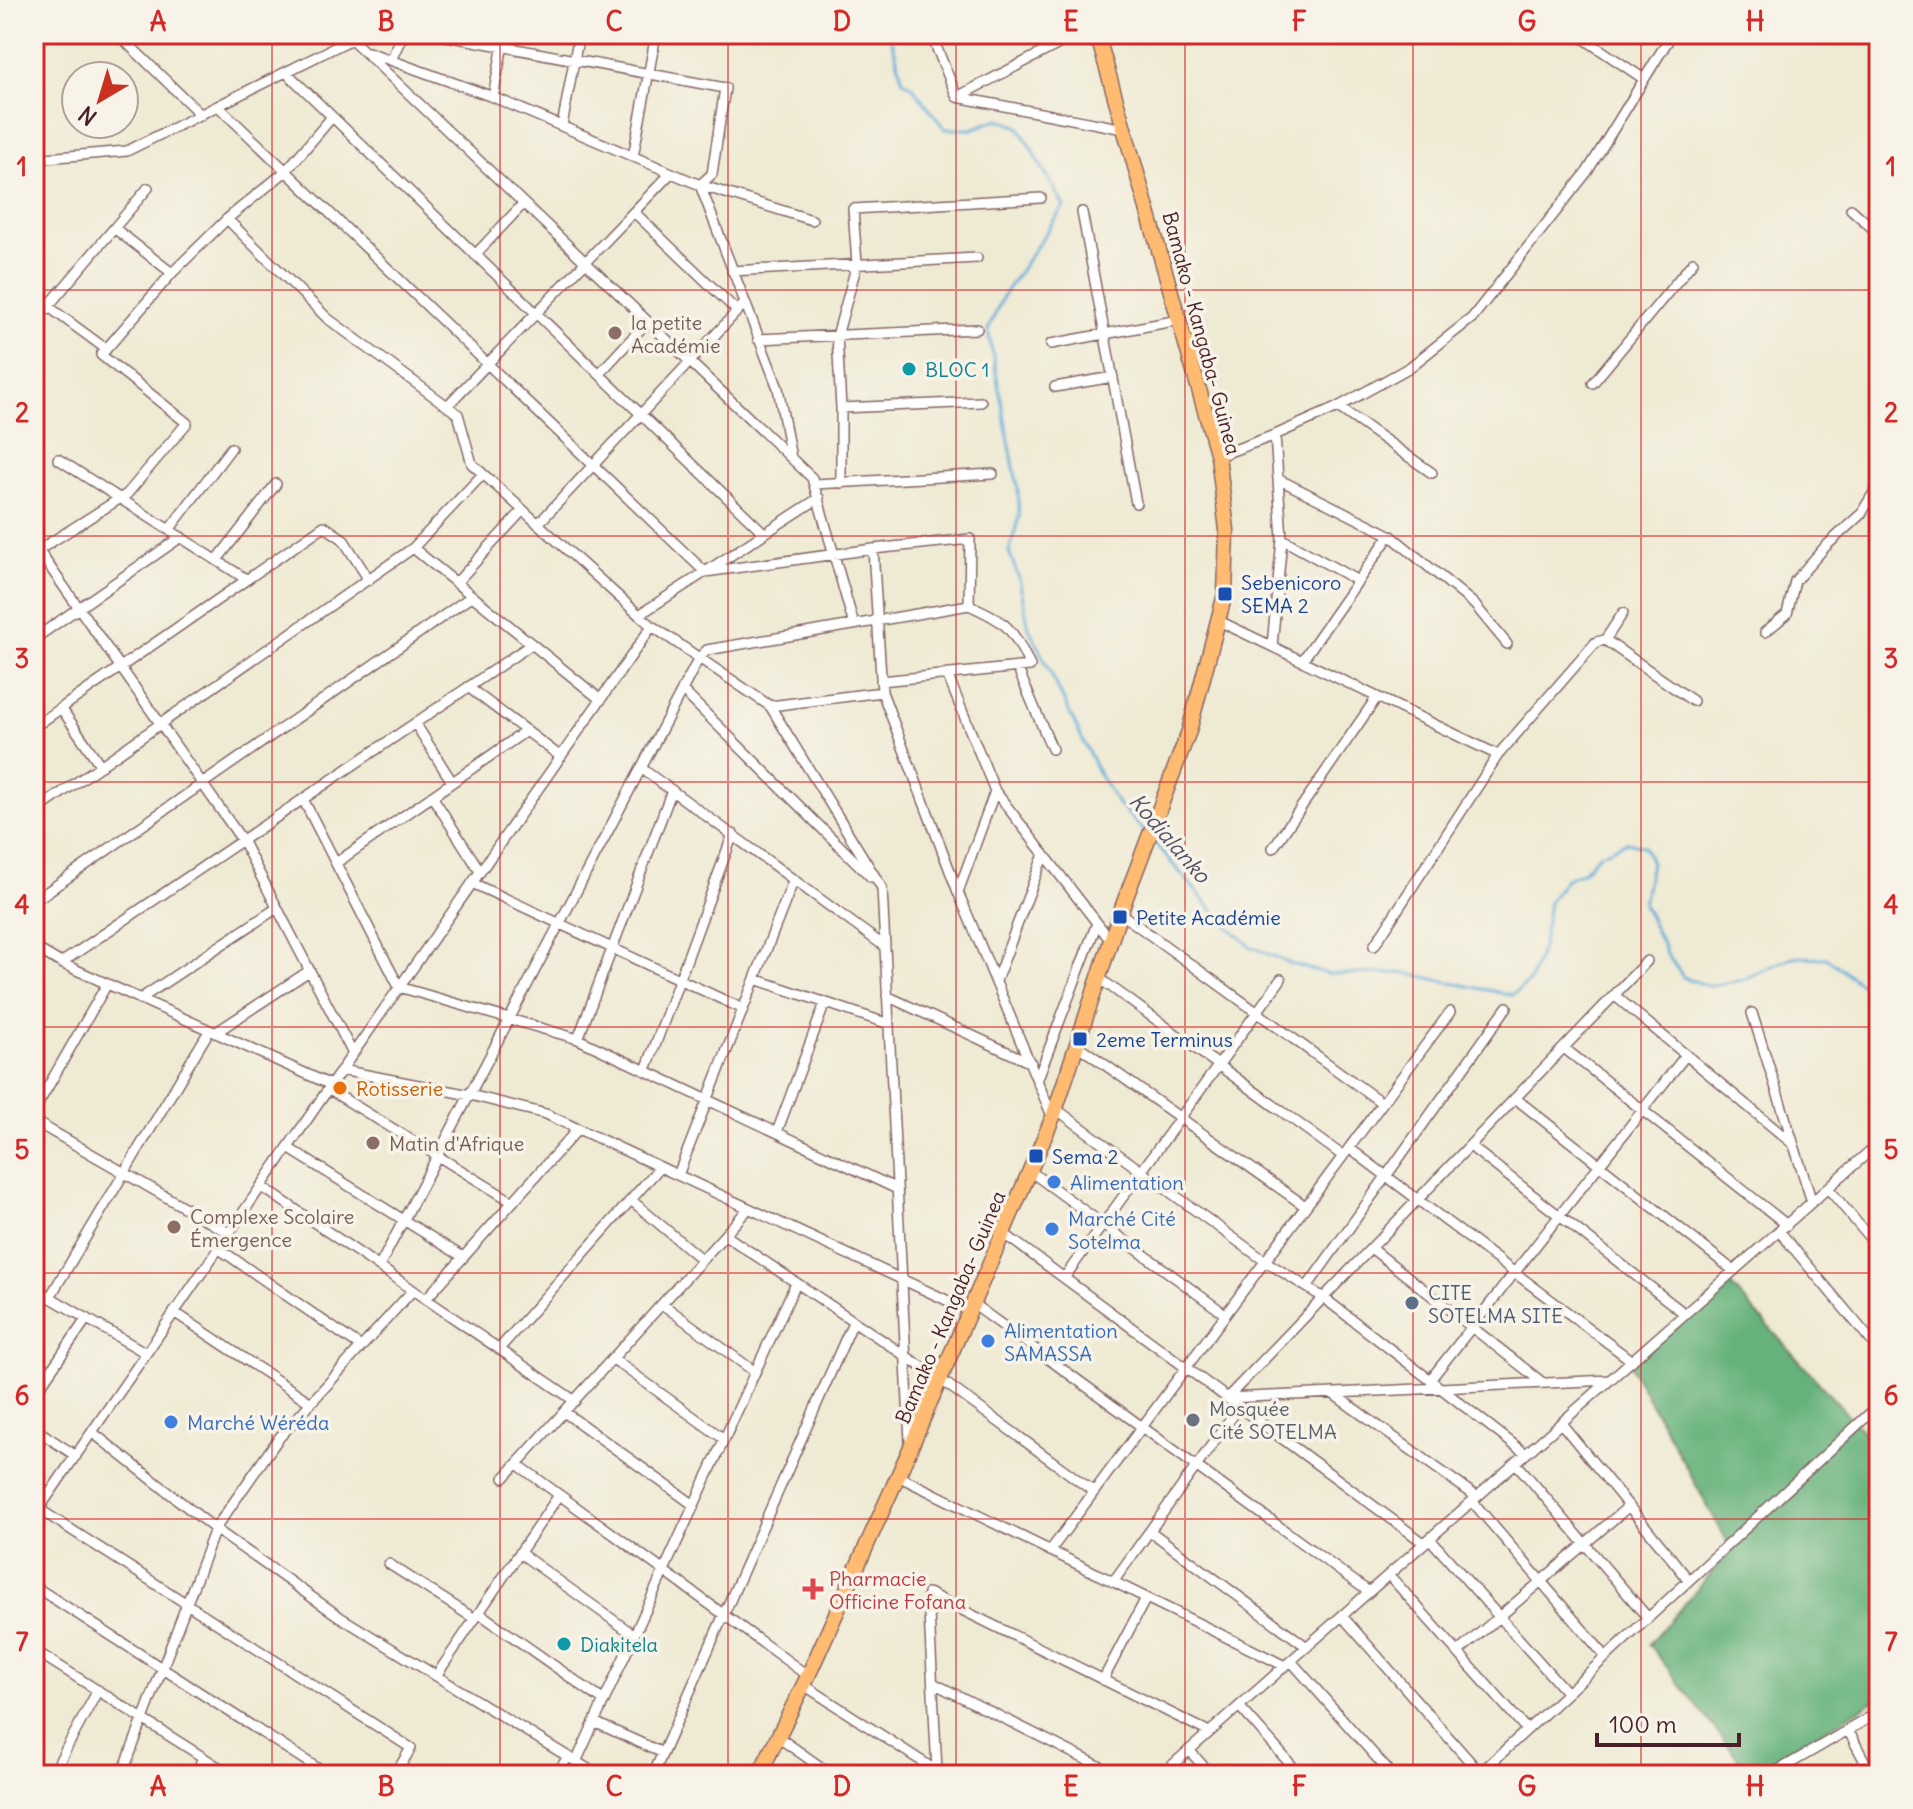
<svg xmlns="http://www.w3.org/2000/svg" width="1913" height="1809" viewBox="0 0 1913 1809" font-family="Delius,sans-serif">
  <style>
    .forest { fill: #66b27c; stroke: #586854; stroke-width: 2 }
    .lines { fill: none; stroke-linecap: round; stroke-linejoin: round }
    .stream { stroke: #5faad7; stroke-width: 3 }
    .street-casing { stroke: #846666; stroke-width: 12 }
    .primary-casing { stroke: #846666; stroke-width: 17 }
    .street { stroke: #fff; stroke-width: 9 }
    .primary { stroke: #ffbb71; stroke-width: 14 }
    .grid { fill: none; stroke: #d62828; stroke-width: 2; stroke-opacity: 0.55 }
    .education-dot { fill: #8d6e63; stroke: #f7f3e8; stroke-width: 3 }
    .culture-dot { fill: #0f9aa8; stroke: #f7f3e8; stroke-width: 3 }
    .transit-dot { fill: #1a4fb4; stroke: #f7f3e8; stroke-width: 3 }
    .food-dot { fill: #e8710a; stroke: #f7f3e8; stroke-width: 3 }
    .shop-dot { fill: #3f7fe0; stroke: #f7f3e8; stroke-width: 3 }
    .service-dot { fill: #5c6f8a; stroke: #f7f3e8; stroke-width: 3 }
    .worship-dot { fill: #6b7280; stroke: #f7f3e8; stroke-width: 3 }
    .health-dot { fill: #e0444e; stroke: #f7f3e8; stroke-width: 3 }
    .labels { text-anchor: middle; dominant-baseline: central; stroke-width: 7; stroke-linejoin: round; paint-order: stroke }
    .education-label { font-size: 20px; fill: #785e54; stroke: #f7f3e8; text-anchor: start }
    .street-label { font-size: 20px; fill: #4a1f2b; stroke: #f7f3e8 }
    .culture-label { font-size: 20px; fill: #0d838f; stroke: #f7f3e8; text-anchor: start }
    .transit-label { font-size: 20px; fill: #164399; stroke: #f7f3e8; text-anchor: start }
    .food-label { font-size: 20px; fill: #c56008; stroke: #f7f3e8; text-anchor: start }
    .shop-label { font-size: 20px; fill: #366cbe; stroke: #f7f3e8; text-anchor: start }
    .service-label { font-size: 20px; fill: #4e5e75; stroke: #f7f3e8; text-anchor: start }
    .worship-label { font-size: 20px; fill: #5b616d; stroke: #f7f3e8; text-anchor: start }
    .health-label { font-size: 20px; fill: #be3a42; stroke: #f7f3e8; text-anchor: start }
    .water-label { font-size: 22px; font-style: italic; fill: #515067; stroke: #f7f3e8 }
    .neatline { fill: none; stroke: #d62828; stroke-width: 3 }
    .grid-label { font-size: 26px; text-anchor: middle; font-weight: bold; fill: #d62828 }
  </style>
  <rect width="100%" height="100%" fill="#f7f3e8"/>
  <filter id="ink" filterUnits="userSpaceOnUse"><feTurbulence type="fractalNoise" baseFrequency=".0125" numOctaves="2"/><feDisplacementMap in="SourceGraphic" scale="16" xChannelSelector="R" yChannelSelector="G"/><feConvolveMatrix kernelMatrix="1 2 1 2 8 2 1 2 1" color-interpolation-filters="sRGB"/></filter>
  <filter id="wash" filterUnits="userSpaceOnUse"><feTurbulence type="fractalNoise" baseFrequency=".006" numOctaves="4" result="noise"/><feDisplacementMap in="SourceGraphic" scale="32" xChannelSelector="R" yChannelSelector="G"/><feGaussianBlur stdDeviation="1.8" result="paint"/><feColorMatrix in="noise" values="0 0 0 0 0 0 0 0 0 0 0 0 0 0 0 0 0 1.4 0 .05"/><feComposite in="paint" operator="in"/></filter>
  <g filter="url(#wash)">
    <rect width="100%" height="100%" fill="#efead3"/>
    <!-- forest -->
    <path class="forest" d="M1729,1283L1864,1433L1879,1420V1698L1750,1774L1649,1644L1732,1550L1630,1366Z"/>
    <g class="lines">
      <!-- stream -->
      <path class="stream" d="M890,34L903,81L912,86L945,129H972L998,119L1019,127L1064,206L1004,294L988,330L1018,489L1019,517L1009,552L1019,579L1029,628L1099,774L1118,804L1145,832
        M1153,841L1221,920L1250,946L1291,964L1328,974L1405,973L1512,995L1530,981L1543,944L1549,902L1566,879L1582,872L1600,854L1627,842L1644,846L1651,863L1643,904L1667,954L1683,977L1709,986L1742,980L1792,957L1827,958L1861,984L1879,1005"/>
    </g>
  </g>
  <g filter="url(#ink)">
    <g class="lines">
      <defs>
        <path id="street" d="M118,34L201,115
          M346,34L812,478L854,625
          M436,34L725,88L712,174L700,185
          M931,34L957,97
          M1577,34L1644,79
          M368,52L493,97L700,185L812,220
          M391,60L403,34
          M287,73L764,533
          M493,97L505,34
          M957,97L1124,129
          M957,97L1078,34
          M218,106L705,572L873,549L970,539L969,605C1008,622 1012,628 1030,666L881,681
          M562,126L579,34
          M633,157L656,34
          M34,159L127,151L352,39
          M700,185L778,388L791,458
          M1851,209L1879,234
          M634,212L737,311
          M1082,212L1136,503
          M227,219L327,318L458,414L472,464L639,615L652,626L770,706L882,888L910,1441
          M114,228L172,273
          M475,255L523,204
          M732,271L977,258
          M34,296L106,349
          M34,323L148,188
          M758,339L977,329
          M1051,344L1179,320
          M599,374L647,322
          M1593,383L1693,262
          M1055,387L1113,377
          M447,406L671,173
          M1338,407L1432,473
          M841,408L981,402
          M1218,456L1275,435L1338,407L1410,367L1472,318L1587,172L1672,34
          M58,459L246,579
          M1278,479L1390,535L1474,604L1507,644
          M841,483V408L837,336L857,264L853,209L1041,198
          M815,484L993,474
          M538,524L744,304
          M169,530L231,448
          M34,538L38,550L242,840L353,1054
          M1282,539L1358,581
          M413,548L601,700
          M873,549L882,692L958,892L1052,1116
          M34,553L127,494L187,423L101,355L172,273L227,219L286,171L332,117
          M217,560L276,484
          M456,583L523,510
          M639,615L819,498
          M1219,621L1498,755L1596,642L1605,640L1623,613
          M1765,632L1787,614L1795,581L1825,547L1861,514L1879,484
          M34,639L181,537
          M1605,640L1693,701
          M1272,646L1282,539L1275,435
          M1302,661L1390,535
          M1017,667L1052,749
          M947,674L995,791L1111,941
          M468,687L561,757
          M682,690L871,877
          M770,706L882,692
          M61,708L101,766
          M415,723L452,782
          M34,727L324,526L343,539L369,580
          M641,768L884,946
          M432,796L480,871
          M303,799L399,987L578,1039L897,1189
          M34,812L413,548L483,474
          M1273,848L1377,697
          M336,863L526,731
          M472,883L743,1009
          M958,892L995,791
          M34,901L472,596
          M1120,913L1382,1103
          M1374,946L1498,755
          M34,947L61,963L331,1085
          M61,963L532,644
          M1099,978L1343,1156
          M755,979L889,1024
          M996,981L1044,854
          M1614,995L1793,1144
          M887,996L1031,1063
          M140,999L277,908
          M1752,1013L1812,1202
          M215,1033L309,971
          M578,1039L672,790
          M1077,1045L1305,1206
          M1564,1048L1787,1225
          M341,1070L470,1095L546,1114L970,1311
          M646,1070L733,834
          M1038,1078L1097,923
          M328,1089L513,1202
          M1515,1098L1734,1271
          M1056,1109L1265,1261L1324,1298L1526,1454
          M34,1111L107,984
          M34,1121L229,1233
          M777,1132L825,1003
          M1470,1146L1685,1314
          M288,1148L463,1257
          M1349,1148L1632,1361
          M1030,1171L1225,1314
          M678,1175L794,879
          M261,1186L575,1401
          M1828,1188L1879,1249
          M631,1200L702,1260
          M1779,1231L1879,1350
          M1003,1233L1424,1543
          M725,1235L940,1379L1093,1491
          M218,1248L361,1347
          M1371,1248L1543,1383
          M379,1267L699,658L707,650L969,605
          M1064,1278L1281,979
          M1307,1287L1507,1007
          M34,1288L146,1353
          M50,1297L209,1031
          M426,1299L578,1129
          M662,1304L755,1372
          M973,1304L1369,1592
          M174,1312L311,1403
          M499,1349L660,1167
          M613,1359L724,1439
          M1430,1380L1686,1055
          M1332,1393L1477,1497
          M34,1395L87,1318
          M1227,1398L1647,961
          M1227,1398L1610,1380
          M564,1412L694,1505
          M1561,1423L1689,1580
          M34,1428L76,1456
          M92,1432L215,1529L340,1617L598,1775
          M1516,1463L1648,1618
          M517,1464L808,1676
          M898,1476L1285,1666
          M504,1478L749,1208
          M1472,1501L1606,1657
          M39,1509L411,1748L395,1775
          M34,1516L331,1085L652,626
          M1150,1531L1307,1647
          M1430,1539L1567,1693
          M1050,1551L1450,1012
          M520,1553L634,1635
          M389,1564L475,1619
          M1389,1575L1527,1730
          M1113,1582L1239,1407
          M34,1586L328,1775
          M479,1613L604,1701
          M1342,1616L1480,1773
          M34,1650L231,1775
          M1458,1652L1629,1506
          M1291,1661L1392,1775
          M436,1676L559,1495
          M1103,1680L1146,1598
          M933,1683L1117,1775
          M804,1685L943,1775
          M1239,1706L1300,1775
          M594,1722L663,1753
          M1848,1730L1872,1775
          M778,1737L832,1775
          M1189,1750L1211,1775
          M576,1762L796,1283
          M937,1771L928,1593L1209,1732
          M52,1775L98,1690
          M122,1775L215,1529L278,1439L413,1290
          M196,1775L203,1757
          M556,1775L568,1757
          M653,1775L853,1322
          M1161,1775L1879,1143
          M1478,1775L1879,1405
          M1770,1775L1879,1712"/>
        <path id="primary" d="M759,1775L808,1676L910,1449L1053,1117L1120,913L1189,731L1225,594L1227,530L1218,456L1097,34"/>
      </defs>
      <!-- street casing -->
      <use href="#street" class="street-casing"/>
      <!-- primary casing -->
      <use href="#primary" class="primary-casing"/>
      <!-- street -->
      <use href="#street" class="street"/>
      <!-- primary -->
      <use href="#primary" class="primary"/>
    </g>
  </g>
  <!-- grid -->
  <path class="grid" d="M272,34V1775M500,34V1775M728,34V1775M956,34V1775M1185,34V1775M1413,34V1775M1641,34V1775M34,290H1879M34,536H1879M34,782H1879M34,1027H1879M34,1273H1879M34,1519H1879"/>
  <!-- markers -->
  <g class="education-dot">
    <circle cx="615" cy="333" r="8"/>
    <circle cx="373" cy="1143" r="8"/>
    <circle cx="174" cy="1227" r="8"/>
  </g>
  <g class="culture-dot">
    <circle cx="909" cy="369" r="8"/>
    <circle cx="564" cy="1644" r="8"/>
  </g>
  <g class="transit-dot">
    <rect x="1217" y="586" width="16" height="16" rx="4"/>
    <rect x="1112" y="909" width="16" height="16" rx="4"/>
    <rect x="1072" y="1031" width="16" height="16" rx="4"/>
    <rect x="1028" y="1148" width="16" height="16" rx="4"/>
  </g>
  <circle class="food-dot" cx="340" cy="1088" r="8"/>
  <g class="shop-dot">
    <circle cx="1054" cy="1182" r="8"/>
    <circle cx="1052" cy="1229" r="8"/>
    <circle cx="988" cy="1341" r="8"/>
    <circle cx="171" cy="1422" r="8"/>
  </g>
  <circle class="service-dot" cx="1412" cy="1303" r="8"/>
  <circle class="worship-dot" cx="1193" cy="1420" r="8"/>
  <path class="health-dot" d="M809 1577h8v8h8v8h-8v8h-8v-8h-8v-8h8z"/>
  <g class="labels">
    <!-- education labels -->
    <g class="education-label">
      <text x="631" y="322">la petite<tspan x="631" dy="23">Académie</tspan></text>
      <text x="389" y="1143">Matin d'Afrique</text>
      <text x="190" y="1216">Complexe Scolaire<tspan x="190" dy="23">Émergence</tspan></text>
    </g>
    <!-- street labels -->
    <g class="street-label">
      <text transform="translate(1202 333) rotate(75)">Bamako - Kangaba- Guinea</text>
      <text transform="translate(950 1307) rotate(-67)">Bamako - Kangaba- Guinea</text>
    </g>
    <!-- culture labels -->
    <g class="culture-label">
      <text x="925" y="369">BLOC 1</text>
      <text x="580" y="1644">Diakitela</text>
    </g>
    <!-- transit labels -->
    <g class="transit-label">
      <text x="1241" y="582">Sebenicoro<tspan x="1241" dy="23">SEMA 2</tspan></text>
      <text x="1136" y="917">Petite Académie</text>
      <text x="1096" y="1039">2eme Terminus</text>
      <text x="1052" y="1156">Sema 2</text>
    </g>
    <!-- food labels -->
    <g class="food-label">
      <text x="356" y="1088">Rotisserie</text>
    </g>
    <!-- shop labels -->
    <g class="shop-label">
      <text x="1070" y="1182">Alimentation</text>
      <text x="1068" y="1218">Marché Cité<tspan x="1068" dy="23">Sotelma</tspan></text>
      <text x="1004" y="1330">Alimentation<tspan x="1004" dy="23">SAMASSA</tspan></text>
      <text x="187" y="1422">Marché Wéréda</text>
    </g>
    <!-- service labels -->
    <g class="service-label">
      <text x="1428" y="1292">CITE<tspan x="1428" dy="23">SOTELMA SITE</tspan></text>
    </g>
    <!-- worship labels -->
    <g class="worship-label">
      <text x="1209" y="1408">Mosquée<tspan x="1209" dy="23">Cité SOTELMA</tspan></text>
    </g>
    <!-- health labels -->
    <g class="health-label">
      <text x="829" y="1578">Pharmacie<tspan x="829" dy="23">Officine Fofana</tspan></text>
    </g>
    <!-- water labels -->
    <g class="water-label">
      <text transform="translate(1170 838) rotate(49)">Kodialanko</text>
    </g>
  </g>
  <!-- margin -->
  <rect width="1913" height="1809" fill="none" stroke="#f7f3e8" stroke-width="88"/>
  <!-- north arrow -->
  <g transform="translate(100 100) rotate(218)"><circle r="38" fill="#f7f3e8" stroke="#b29e9c" stroke-width="2"/>
  <path d="M0-6L14 30L0 20L-14 30Z" fill="#c8321e"/>
  <text y="-12" font-size="22" font-weight="bold" text-anchor="middle" fill="#4a1f2b">N</text>
  </g>
  <!-- scale -->
  <path d="M1597 1733v12h142v-12" fill="none" stroke="#4a1f2b" stroke-width="4"/>
  <text x="1609" y="1733" font-size="24" fill="#4a1f2b" stroke="#f7f3e8" stroke-width="6" paint-order="stroke">100 m</text>
  <rect x="44" y="44" width="1825" height="1721" class="neatline"/>
  <g class="grid-label">
    <text x="158" y="31">A</text>
    <text x="386" y="31">B</text>
    <text x="614" y="31">C</text>
    <text x="842" y="31">D</text>
    <text x="1071" y="31">E</text>
    <text x="1299" y="31">F</text>
    <text x="1527" y="31">G</text>
    <text x="1755" y="31">H</text>
    <text x="22" y="176">1</text>
    <text x="1891" y="176">1</text>
    <text x="22" y="422">2</text>
    <text x="1891" y="422">2</text>
    <text x="22" y="668">3</text>
    <text x="1891" y="668">3</text>
    <text x="22" y="914">4</text>
    <text x="1891" y="914">4</text>
    <text x="22" y="1159">5</text>
    <text x="1891" y="1159">5</text>
    <text x="22" y="1405">6</text>
    <text x="1891" y="1405">6</text>
    <text x="22" y="1651">7</text>
    <text x="1891" y="1651">7</text>
    <text x="158" y="1796">A</text>
    <text x="386" y="1796">B</text>
    <text x="614" y="1796">C</text>
    <text x="842" y="1796">D</text>
    <text x="1071" y="1796">E</text>
    <text x="1299" y="1796">F</text>
    <text x="1527" y="1796">G</text>
    <text x="1755" y="1796">H</text>
  </g>
</svg>
